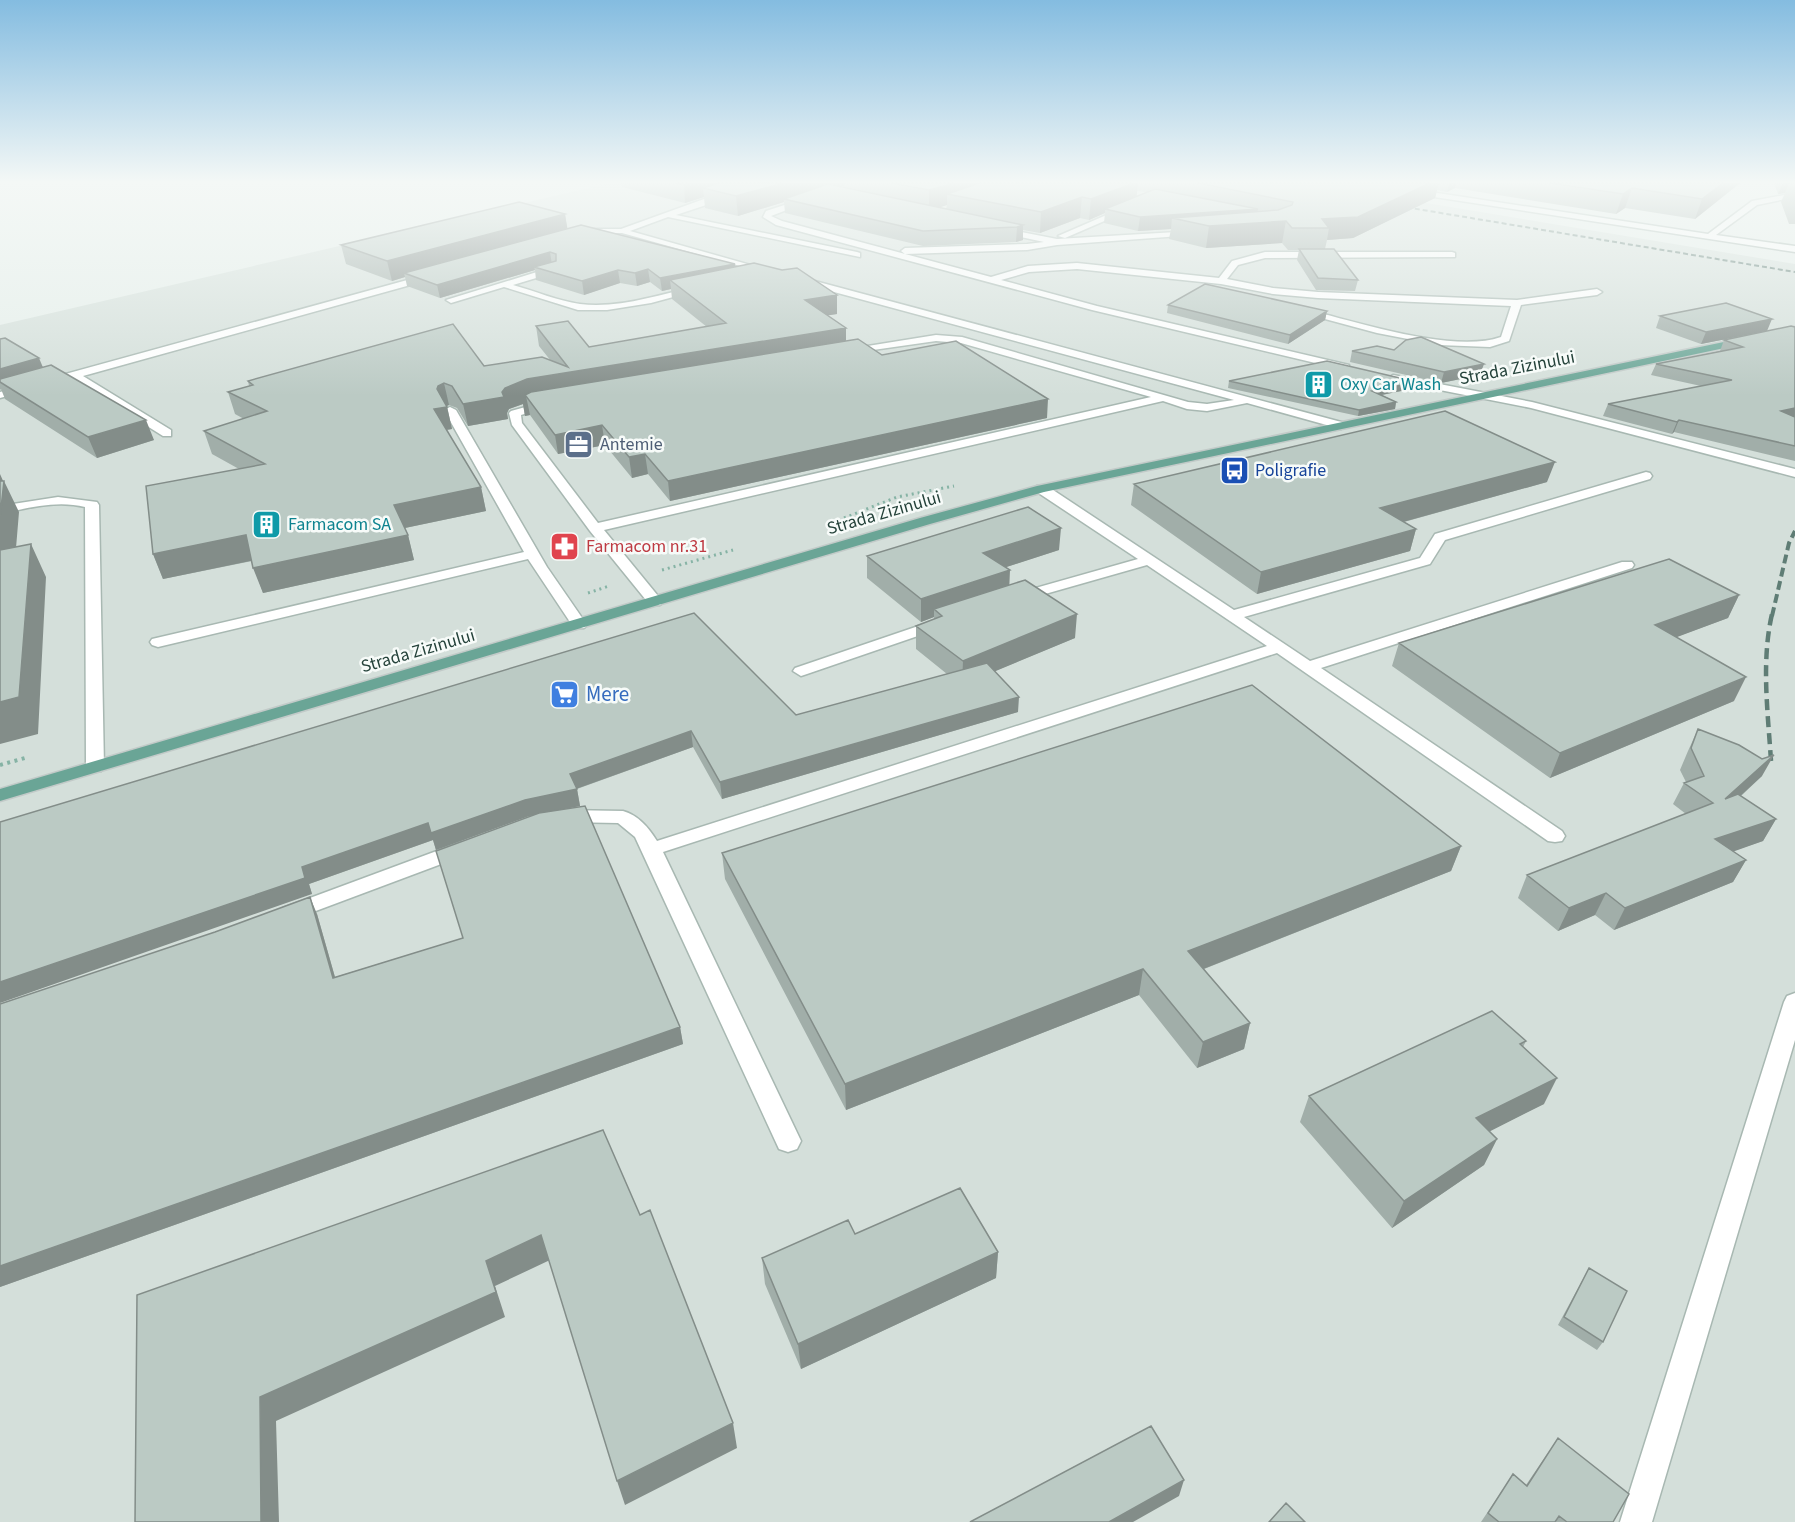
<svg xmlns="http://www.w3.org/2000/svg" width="1795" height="1522" viewBox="0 0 1795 1522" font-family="'Source Sans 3',sans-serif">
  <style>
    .built { fill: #d4dfda }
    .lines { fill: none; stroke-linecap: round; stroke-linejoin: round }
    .minor-casing { stroke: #a8b8b2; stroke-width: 3 }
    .major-casing { stroke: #c2cac8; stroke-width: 3 }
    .path-far1 { stroke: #86b3a5; stroke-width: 3; stroke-dasharray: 2 4; stroke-linecap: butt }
    .path { stroke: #86b3a5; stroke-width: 4; stroke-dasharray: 3 4.5; stroke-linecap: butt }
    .minor { fill: #fff; fill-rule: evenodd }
    .major { fill: #6aa596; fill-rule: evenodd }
    .rail-far2 { stroke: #5f7d75; stroke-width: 2; stroke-dasharray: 5 3; stroke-linecap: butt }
    .rail-far1 { stroke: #5f7d75; stroke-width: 4; stroke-dasharray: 9 4.5; stroke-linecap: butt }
    .rail { stroke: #5f7d75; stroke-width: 4.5; stroke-dasharray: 11 6; stroke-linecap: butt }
    .wall { fill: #a1aea9; fill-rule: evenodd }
    .shaded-wall { fill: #838d89 }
    .building { fill: #bbcac4; stroke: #838d89; stroke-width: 1.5 }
    .labels { text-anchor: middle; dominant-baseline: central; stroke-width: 5; stroke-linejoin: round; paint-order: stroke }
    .far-street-label { font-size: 18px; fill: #24423a; stroke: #f7fbf9 }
    .far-culture-label { font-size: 18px; fill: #0d838f; stroke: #f7fbf9; text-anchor: start }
    .far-service-label { font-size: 18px; fill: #4e5e75; stroke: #f7fbf9; text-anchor: start }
    .far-transit-label { font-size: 18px; fill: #164399; stroke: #f7fbf9; text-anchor: start }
    .far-health-label { font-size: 18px; fill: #be3a42; stroke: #f7fbf9; text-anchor: start }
    .shop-label { font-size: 21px; fill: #366cbe; stroke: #f7fbf9; text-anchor: start }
  </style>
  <rect width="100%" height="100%" fill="#e6efeb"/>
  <!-- built -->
  <path class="built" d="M610,183H1305L1795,264V1522H0V325Z"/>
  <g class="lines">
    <defs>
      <path id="minor" d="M761,183H772L676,215L857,252L860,253V257L668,217L630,231L772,271L765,273L622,233H592L576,237L572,235L592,229H621L729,190Z
        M1411,189L1708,234L1752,201L1795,193V197L1757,205L1716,235L1795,246V252L1408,193Z
        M803,199L810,201L771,216L782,221L991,277L1028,266L1077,263L1219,278L1232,261L1265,252H1452L1455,253V257L1265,258L1238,265L1227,279L1273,288L1318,292L1517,300L1597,289L1602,292L1597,295L1521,305L1509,341L1490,347L1439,345L1377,333L1299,312L1304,309C1355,321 1452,354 1501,337L1511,306L1318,298L1273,294L1221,284L1077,269L1029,272L1001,280L1097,306L1349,365V369L1345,370L1092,310L776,225L763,217L766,211Z
        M1125,207L1132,209L1065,238L1058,236Z
        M1000,228L1057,239L1194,231L1198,233L1194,235L1057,245L1027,250L905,254L901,251L905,248L1027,244L1044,242L997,232L996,230Z
        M553,267L556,268V272L513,285C535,291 558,301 580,304C617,309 658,295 694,287L699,290L651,303L607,310H578L504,287L451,303L446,300Z
        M429,274L432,275V279L83,376L171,430V436H163L72,379L0,398V392Z
        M800,277L1345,423L1347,425L1341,429L1247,403L1207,411L1187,409L1163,401L604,530L663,602L660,605H650L590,531L512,425L509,413L511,411L547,401L551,402V406L521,415L522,423L598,523L1151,397L961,343L936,341L845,354V350L849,349L936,335L962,337L1188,402L1207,404L1234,400L797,282V278Z
        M1393,375L1532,402L1795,469V477L1531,408L1389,380L1388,378Z
        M450,407L456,410L547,567L587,625L584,628H574L528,559L158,647L152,645L150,642L152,639L524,552L444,410Z
        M1646,472L1650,473L1652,476L1650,479L1445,540L1430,564L1244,617L1310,661L1622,562H1632L1634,565L1632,568L1321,668L1562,831L1565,836L1562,841L1555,842L1548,841L1277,653L663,852L801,1141L797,1149L788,1152L779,1149L635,837L618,823L565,822L558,820L555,816L558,812L565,810L623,811C638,815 649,828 657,841L1267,646L1147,565L1024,600H1014L1012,597L1014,594L1138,559L1037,492L1036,489L1037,486H1047L1234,610L1420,558L1435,534Z
        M58,497L97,502L99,505L104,767L101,771H89L86,767L85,507C57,500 27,508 0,514V506Z
        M939,619L947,624L944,627L807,674L801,676L793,671L795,668Z
        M461,842L468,844L471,849L468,854L297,918L290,920L283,918L280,913L283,908Z
        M1795,993V1040L1652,1522H1620L1784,1002L1787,996Z"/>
      <path id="major" d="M1795,327V333L1044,492L930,524L0,801V789L920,518L1037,486Z"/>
    </defs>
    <!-- minor casing -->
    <use href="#minor" class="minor-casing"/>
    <!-- major casing -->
    <use href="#major" class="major-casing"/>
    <!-- path-far1 -->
    <path class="path-far1" d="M844,518L897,497L954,486
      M662,570L733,550
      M588,593L609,586"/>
    <!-- path -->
    <path class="path" d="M0,765L25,758"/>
    <!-- minor -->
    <use href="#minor" class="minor"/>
    <!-- major -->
    <use href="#major" class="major"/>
    <!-- rail-far2 -->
    <path class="rail-far2" d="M1399,206L1795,272"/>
    <!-- rail-far1 -->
    <path class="rail-far1" d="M1772,616L1789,543L1795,531"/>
    <!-- rail -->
    <path class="rail" d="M1771,761C1768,713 1761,662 1772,614"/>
  </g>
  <!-- wall -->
  <path class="wall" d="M621,183H1740L1695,219L1625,208L1616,214L1455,188L1447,192L1437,190L1435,198L1353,238L1327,240L1325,249L1358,280L1355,291L1316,290L1297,260L1299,250H1288L1282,243L1206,248L1169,239L1171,229L1138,231L1104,223L1105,213L1089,220L1080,218L1040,233L1023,230V240L1016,242L923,246L785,213L784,202L738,216L705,208L704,197L685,203L622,187ZM1137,191L1147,192L1137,196ZM947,205L946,209L939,207Z
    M1774,183H1795V224H1789L1781,202L1785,193L1778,194Z
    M565,214L567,229L735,264L736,267L837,314L827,315L846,328V341L1047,418L670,501L648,474L632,478L605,445L558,454L530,415L525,416L523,404L509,409L507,413L508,419L468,426L457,408L449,405L447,406L452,429L446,430L481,487L486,511L405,528L408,535L414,560L263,593L252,561L163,579L153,554L239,469L212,454L204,431L244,419L235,414L228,392L249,386L248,381L484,366L551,361L539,346L536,326L589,347L707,327L672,299L671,289L662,291L650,282L637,286L620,283L584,295L536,280L535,270L440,298L407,286L405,277L392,281L346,264L341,245Z
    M1168,305L1327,311L1325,320L1288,344L1167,313Z
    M1660,316L1767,331L1701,344L1656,328Z
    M1795,327V461L1674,432L1672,434L1603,416L1608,404L1701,386L1651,375L1656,364L1720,351L1724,340Z
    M0,339L43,367L154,440L97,458L5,399L1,389L0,390Z
    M1394,350L1480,375L1441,383L1350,362L1352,351Z
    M1229,381L1416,388L1382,395L1396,402L1395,409L1358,416L1228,388Z
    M1547,482L1404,522L1416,529L1410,551L1257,594L1131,505L1134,484Z
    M1059,550L1006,567L1009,585L1075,638L995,671L1018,712L722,799L693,747L577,789L580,806L566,809L680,1027L683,1044L0,1287V1004L317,914L335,977L463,938L529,816L436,850L433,840L309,884L312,894L0,822L796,715L947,674L916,649V626L934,619V617L921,622L867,578V556Z
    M1739,595L1728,618L1676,637L1734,701L1550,778L1392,666L1399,643Z
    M1698,729L1762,776L1741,796L1776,819L1763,841L1733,851L1746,860L1733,882L1614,930L1595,915L1558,931L1518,898L1527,875L1686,814L1673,804L1684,783L1686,782L1680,770L1688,751Z
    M1461,846L1451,871L1204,969L1250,1023L1244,1049L1197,1068L1139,995L846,1110L725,879L722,853Z
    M1526,1041L1523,1047L1544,1104L1489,1131L1497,1139L1484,1165L1392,1228L1300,1122L1309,1096Z
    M855,1234L998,1252L996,1278L801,1369L765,1284L762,1258Z
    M1589,1268L1603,1342L1597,1350L1558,1325Z
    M1558,1438L1613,1522H1481L1513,1474L1526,1485Z"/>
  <!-- shaded-wall -->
  <path class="shaded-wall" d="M690,183H752L703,188L704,197L685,203L684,185Z
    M783,183H845V185L791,201L784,199V202L738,216L736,196Z
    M954,183H1012L947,194V205L929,211V190Z
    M1134,183H1138L1136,201L1105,209V213L1089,220L1091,199Z
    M1430,183H1439L1435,198L1353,238L1327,240L1329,228L1322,219Z
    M1449,183H1456L1455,188L1447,192Z
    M1723,183H1740L1695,219L1702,199Z
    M1783,183H1789L1785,193L1778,194Z
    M1632,188L1625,208L1616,214L1623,194Z
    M1082,197L1080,218L1040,233L1041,212Z
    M1258,209L1256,223L1286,221L1282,243L1206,248L1209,226L1172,218L1171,229L1138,231L1140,217Z
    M565,214L568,232L404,273L405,277L392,281L387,261Z
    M1023,225V240L1016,242L1017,227Z
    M550,252L552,265L534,267L535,270L440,298L437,285Z
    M735,264L736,277L670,280L671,289L662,291L660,278Z
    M648,269L650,282L637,286L635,273Z
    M618,270L620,283L584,295L582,281Z
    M837,295V314L805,319V300Z
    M1327,311L1325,320L1288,344L1290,335Z
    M1772,319L1767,331L1701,344L1706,332Z
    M846,328V348L526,396L530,415L525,416L523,404L509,409L507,413L508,419L468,426L463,404L502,392L505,388L527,379Z
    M39,358L47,377L0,382V369Z
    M1484,364L1480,375L1441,383L1444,372Z
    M1417,382L1416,388L1371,397L1372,391Z
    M444,383L449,405L444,407H447L452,429L439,431L434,409L438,386Z
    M1048,399L1047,418L670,501L668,481Z
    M1396,402L1395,409L1358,416L1359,410Z
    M1795,408V419L1781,411Z
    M146,420L154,440L97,458L88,437Z
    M1679,420L1674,432L1672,434L1677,422Z
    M602,425L605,445L558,454L555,435Z
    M645,454L648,474L632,478L629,457Z
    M1555,462L1547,482L1374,530L1380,508Z
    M0,474L4,483V481L19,512L13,584L0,559Z
    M481,487L486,511L400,529L394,505Z
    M1061,528L1059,550L982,575L983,553Z
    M1416,529L1410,551L1257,594L1261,572Z
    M246,535L255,560L163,579L153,554Z
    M408,535L414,560L263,593L253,568Z
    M31,544L46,577L38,734L0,744V702Z
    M1010,570L1009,593L934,609V617L921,622V599Z
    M1739,595L1728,618L1645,649L1655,625Z
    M1077,614L1075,638L962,685L963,661Z
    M1746,677L1734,701L1550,778L1560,753Z
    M1019,697L1018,712L722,799L720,782Z
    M691,731L693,747L573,790L570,774Z
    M1774,755L1762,776L1713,821L1725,799Z
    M577,789L580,806L529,816L436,850L433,840L309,884L312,894L0,1003V982L302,867L428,823L525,800Z
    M1776,819L1763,841L1704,862L1715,839Z
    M1461,846L1451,871L1183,977L1188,951Z
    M1746,860L1733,882L1614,930L1625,908Z
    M1606,893L1595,915L1558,931L1569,908Z
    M310,897L317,914L340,995L333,978Z
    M1143,969L1139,995L846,1110L845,1084Z
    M1250,1023L1244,1049L1197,1068L1203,1042Z
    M680,1027L683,1044L0,1287V1266Z
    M1557,1078L1544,1104L1463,1145L1476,1118Z
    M1497,1139L1484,1165L1392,1228L1404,1201Z
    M541,1235L550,1260L495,1286L505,1317L276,1421L279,1522H261L260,1397L486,1261Z
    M998,1252L996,1278L801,1369L798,1344Z
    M733,1423L737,1448L625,1505L617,1481Z
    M1184,1480L1179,1496L1133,1522H1109Z"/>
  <!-- building -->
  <path class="building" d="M675,183H690L684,185Z
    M719,183H783L736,196L703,188Z
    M891,183H954L929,190Z
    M980,183H1134L1091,199L1082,197L1041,212L947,194Z
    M1198,183H1430L1358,217L1322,219L1329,228H1292L1286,221L1209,226L1172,218L1278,210L1292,205L1293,202Z
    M1550,183H1723L1702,199L1632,188L1623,194Z
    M828,184L1023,225L1017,227L923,231L784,199Z
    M1155,189L1258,209L1140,217L1105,209Z
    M519,202L565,214L387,261L341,245Z
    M581,225L735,264L660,278L648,269L635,273L618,270L582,281L534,267L556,261V254L550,252L437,285L404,273Z
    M1299,249H1334L1358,280L1318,278Z
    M754,263L782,270L797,268L837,295L805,300L846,328L527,379L505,388L502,392L504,397L463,404L452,386L444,383L438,386L437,389L447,407L434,409L481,487L394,505L408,535L253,568L246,535L153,554L146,486L265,464L204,431L267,411L228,392L253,385L248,381L453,324L484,366L542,357L568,367L536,326L568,321L589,347L726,323L670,280Z
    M1205,284L1327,311L1290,335L1168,305Z
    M1726,303L1772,319L1706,332L1660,316Z
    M1791,326L1795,327V408L1781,411L1795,417V446L1679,420L1677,422L1608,404L1732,380L1656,364L1743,347L1724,340Z
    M1421,337L1484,364L1444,372L1352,351L1377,346L1394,350L1406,340Z
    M5,338L39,358L0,369V339Z
    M858,339L882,355L956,341L1048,399L668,481L645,454L629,457L602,425L555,435L526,396L521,397L531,392Z
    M1327,361L1417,382L1372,391L1396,402L1359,410L1229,381Z
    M51,365L146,420L88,437L0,382V379Z
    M1445,411L1555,462L1380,508L1416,529L1261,572L1134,484Z
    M0,481H4L0,517Z
    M1028,507L1061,528L983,553L1010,570L921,599L867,556Z
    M31,544L19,697L0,702V550Z
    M1669,559L1739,595L1655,625L1746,677L1560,753L1399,643Z
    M1025,580L1077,614L963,661L916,626L942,616L934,609Z
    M694,613L796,715L987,663L1019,697L720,782L691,731L570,774L577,789L525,800L431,833L428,823L302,867L305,878L0,982V822Z
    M1252,685L1461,846L1188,951L1250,1023L1203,1042L1143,969L845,1084L722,853Z
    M1698,729L1739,745L1762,759L1774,755L1725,799L1738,794L1776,819L1715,839L1746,860L1625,908L1606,893L1569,908L1527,875L1713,803L1684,783L1704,776L1691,748Z
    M585,806L680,1027L0,1266V1004L215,932L310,897L333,978L463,938L436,851L539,813Z
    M1492,1011L1526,1041L1520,1044L1557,1078L1476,1118L1497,1139L1404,1201L1309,1096Z
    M603,1130L640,1215L650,1210L733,1423L617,1481L541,1235L486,1261L496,1292L260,1397L261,1522H135L137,1295Z
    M960,1188L998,1252L798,1344L762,1258L848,1220L855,1234Z
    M1589,1268L1627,1291L1603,1342L1564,1317Z
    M1151,1426L1184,1480L1109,1522H970Z
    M1558,1438L1629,1494L1613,1522H1567L1559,1516L1555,1522H1499L1488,1513L1513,1474L1527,1486Z
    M1286,1503L1305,1522H1269Z"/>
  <!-- sky -->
  <linearGradient id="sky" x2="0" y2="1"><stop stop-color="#84bce0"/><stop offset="0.46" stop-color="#f4f8f6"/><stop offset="1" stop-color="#f4f8f6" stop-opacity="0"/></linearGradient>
  <rect width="1795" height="396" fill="url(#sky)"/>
  <!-- icons -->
  <defs>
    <symbol id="building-square" viewBox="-11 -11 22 22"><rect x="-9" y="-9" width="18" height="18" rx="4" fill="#0f9aa8" stroke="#f7fbf9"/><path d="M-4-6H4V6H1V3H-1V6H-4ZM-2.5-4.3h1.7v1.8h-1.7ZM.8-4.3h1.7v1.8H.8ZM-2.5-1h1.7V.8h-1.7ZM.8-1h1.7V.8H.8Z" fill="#fff"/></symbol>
    <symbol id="office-square" viewBox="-11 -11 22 22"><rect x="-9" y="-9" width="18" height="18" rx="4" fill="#5c6f8a" stroke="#f7fbf9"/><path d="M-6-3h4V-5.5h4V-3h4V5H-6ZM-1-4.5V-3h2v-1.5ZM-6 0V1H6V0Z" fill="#fff"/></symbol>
    <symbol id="bus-square" viewBox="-11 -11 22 22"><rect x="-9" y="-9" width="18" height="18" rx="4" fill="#1a4fb4" stroke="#f7fbf9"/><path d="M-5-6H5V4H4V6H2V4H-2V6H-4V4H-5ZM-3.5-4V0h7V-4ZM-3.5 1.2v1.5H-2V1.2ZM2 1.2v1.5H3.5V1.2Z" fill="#fff"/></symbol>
    <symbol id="pharmacy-square" viewBox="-11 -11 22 22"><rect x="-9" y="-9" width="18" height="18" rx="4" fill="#e0444e" stroke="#f7fbf9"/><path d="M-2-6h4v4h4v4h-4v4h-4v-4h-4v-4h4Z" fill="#fff"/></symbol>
    <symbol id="supermarket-square" viewBox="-11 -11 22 22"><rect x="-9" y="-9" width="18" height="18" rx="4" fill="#3f7fe0" stroke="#f7fbf9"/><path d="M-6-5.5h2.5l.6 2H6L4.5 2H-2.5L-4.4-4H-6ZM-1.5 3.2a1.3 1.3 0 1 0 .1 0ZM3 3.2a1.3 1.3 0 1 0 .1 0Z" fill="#fff"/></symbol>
  </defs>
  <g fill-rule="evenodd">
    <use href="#building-square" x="1302" y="368" width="33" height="33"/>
    <use href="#office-square" x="562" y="428" width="33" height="33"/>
    <use href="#bus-square" x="1218" y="454" width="33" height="33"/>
    <use href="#building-square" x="250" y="508" width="33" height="33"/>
    <use href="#pharmacy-square" x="548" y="530" width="33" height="33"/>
    <use href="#supermarket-square" x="548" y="678" width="33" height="33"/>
  </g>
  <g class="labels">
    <!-- far-street labels -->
    <g class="far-street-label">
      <text transform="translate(1517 368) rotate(-11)">Strada Zizinului</text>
      <text transform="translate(884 513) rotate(-16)">Strada Zizinului</text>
      <text transform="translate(418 651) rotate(-16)">Strada Zizinului</text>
    </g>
    <!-- far-culture labels -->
    <g class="far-culture-label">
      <text x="1340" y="384">Oxy Car Wash</text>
      <text x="288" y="524">Farmacom SA</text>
    </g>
    <!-- far-service labels -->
    <g class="far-service-label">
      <text x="600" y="444">Antemie</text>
    </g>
    <!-- far-transit labels -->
    <g class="far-transit-label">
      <text x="1255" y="470">Poligrafie</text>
    </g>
    <!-- far-health labels -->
    <g class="far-health-label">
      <text x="586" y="546">Farmacom nr.31</text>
    </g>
    <!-- shop labels -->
    <g class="shop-label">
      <text x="586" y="694">Mere</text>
    </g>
  </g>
</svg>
